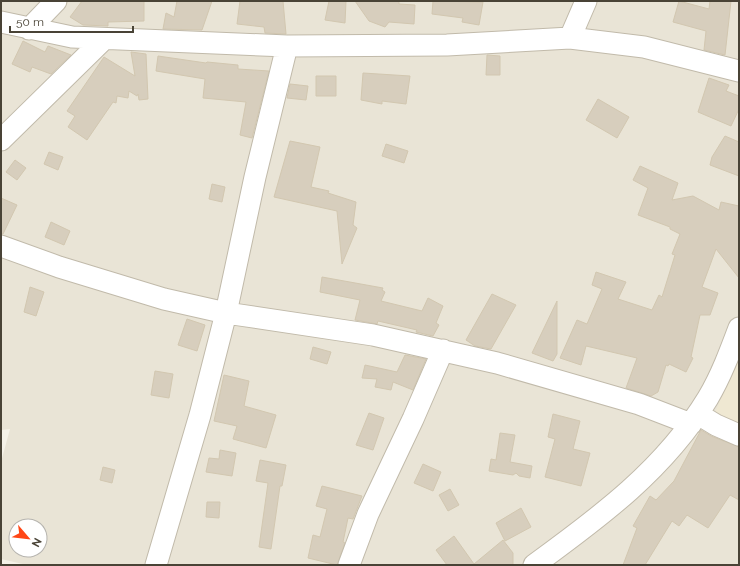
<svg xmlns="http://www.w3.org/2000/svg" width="740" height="566" viewBox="0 0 740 566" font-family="Raleway,sans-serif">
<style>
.residential{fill:#e9e4d6;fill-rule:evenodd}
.education{fill:#efe8d2}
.building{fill:#d7cebd;stroke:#d2c7b0}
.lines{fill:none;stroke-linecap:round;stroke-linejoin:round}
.minor-casing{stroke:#c1baaa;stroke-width:23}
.minor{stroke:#fff;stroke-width:21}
</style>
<rect width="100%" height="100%" fill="#f5f2e8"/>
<path class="residential" d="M1 1H739V565H27L1 559V462L10 429 1 430ZM16 526H40V550H16Z"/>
<path class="education" d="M739 356V427L713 417Z"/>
<path class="building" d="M82 1H144V21L108 22V26L83 25 70 17Z
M177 1H212L202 30 163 29 166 13 174 17Z
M240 1H283L286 34 265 33 264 27 237 24Z
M329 1H346L345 23 325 20Z
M355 1H399V4L415 5 414 24 389 22 385 27 369 21Z
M433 1 483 2 479 25 462 22 463 18 432 14Z
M679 1 709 9 710 1H731L725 55 704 50 706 31 673 22Z
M23 41 45 52 48 46 71 55 51 74 32 67 30 72 12 64Z
M131 52 146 54 148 99 139 100 138 94 137 96 129 91 128 98 117 96 116 103 113 102 87 140 68 127 75 116 67 111 104 57 135 76Z
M487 55 500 56V75H486Z
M158 56 206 63 207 62 238 65V69L269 71 252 138 240 135 246 102 203 98 205 79 156 71Z
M363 73 410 76 406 104 382 101V104L361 100Z
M316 76H336V96H316Z
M709 78 729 85 726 91 739 96V109L731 126 698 112Z
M290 84 308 86 306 100 287 98Z
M598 99 629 117 617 138 586 120Z
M725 136 739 142V176L710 165 712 157Z
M290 141 320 147 311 187 329 191 328 193 356 202 353 225 357 228 342 264 337 211 274 197Z
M386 144 408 151 404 163 382 156Z
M49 152 63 157 58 170 44 164Z
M15 160 26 168 17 180 6 172Z
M640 166 678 183 672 200 693 196 719 210 721 202 739 206V278L716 249 702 287 718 293 710 315H700L691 357 693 358 686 372 669 364 668 366 666 365 658 392 651 396 626 388 637 358 586 346 581 365 560 358 577 320 587 324 602 289 592 285 596 272 626 282 618 299 652 310 659 295 662 297 675 255 672 254 680 234 670 229V227L638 215 648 188 633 180Z
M212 184 225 187 222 202 209 199Z
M1 198 17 205 3 234H1Z
M51 222 70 231 64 245 45 237Z
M322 277 383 288 382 290 385 292 381 301 422 311 428 298 443 306 436 323 439 325 433 336 416 332 417 330 378 321 377 324 355 320 360 300 320 292Z
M30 287 44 292 36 316 24 312Z
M492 294 516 305 491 349 475 346 466 340Z
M557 301V354L553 361 532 353Z
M187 319 205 325 197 351 178 345Z
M313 347 331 352 327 364 310 359Z
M405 355 426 359 413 390 393 382 391 390 375 387 377 379 362 378 365 365 397 372Z
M155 371 173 374 169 398 151 395Z
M224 375 249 381 244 406 276 415 266 448 233 439 237 426 214 421Z
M369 413 384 418 373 450 356 445Z
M553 414 580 421 573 449 590 453 581 486 545 477 555 439 548 437Z
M701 430 711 436 739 447V500L730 495 708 528 687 515 679 526 672 521 645 565H623L637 528 633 526 650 496 656 500 674 481Z
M500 433 515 435 510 462 532 466 530 478 519 476 516 473 513 475 489 471 491 459 496 460Z
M220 450 236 453 232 476 206 472 209 458 219 459Z
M260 460 286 465 282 486H280L271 549 259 547 268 483 256 481Z
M423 464 441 472 433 491 414 483Z
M103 467 115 470 112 483 100 480Z
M322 486 362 496 353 519 348 518 343 542 345 543 337 565 308 558 313 535 320 537 327 509 316 506Z
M450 489 459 505 448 511 439 495Z
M207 502H220L219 518 206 517Z
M521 508 531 527 505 541 496 523Z
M454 536 474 564 503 540 513 553V565H447L436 550Z"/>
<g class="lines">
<defs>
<path id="minor" d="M1 22 72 37 287 46 447 45 570 38 644 47 739 71
M29 29 56 1
M570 38 586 1
M1 140 103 40
M1 246 59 267 164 299 226 313 373 335 497 363 639 404 691 424
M698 414 716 425 739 435
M156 565 200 415 226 313 255 177 287 46
M349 565 368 514 413 419 443 350
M534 565C600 517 665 469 708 398 721 376 730 352 739 328"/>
</defs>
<use href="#minor" class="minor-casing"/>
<use href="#minor" class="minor"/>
</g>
<rect width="740" height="566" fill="none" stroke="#494336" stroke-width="4"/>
<g transform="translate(28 538) rotate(118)"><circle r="19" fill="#ffffff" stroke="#b6b4af"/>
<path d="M0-3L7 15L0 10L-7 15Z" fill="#ff4615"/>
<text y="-6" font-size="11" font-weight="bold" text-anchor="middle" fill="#494336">N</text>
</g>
<path d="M10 26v6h123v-6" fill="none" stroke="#494336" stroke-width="2"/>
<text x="16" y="26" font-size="12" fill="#494336" stroke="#ffffff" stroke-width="3" paint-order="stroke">50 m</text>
</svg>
